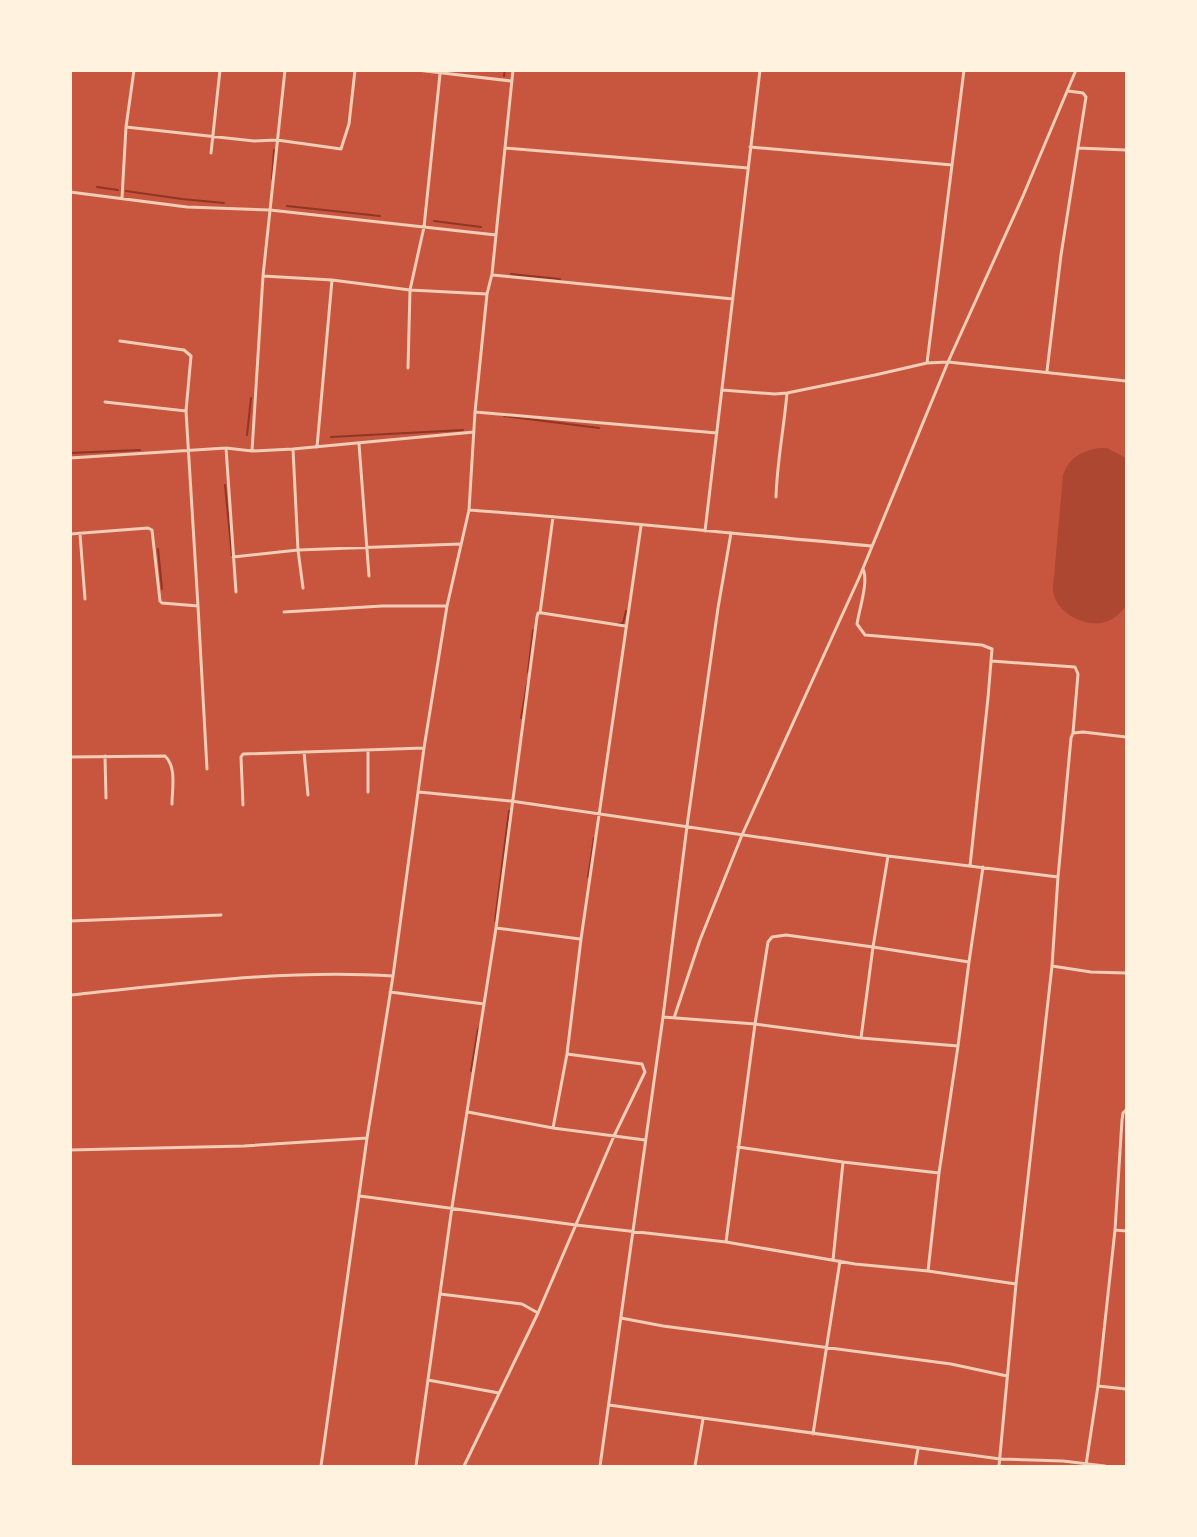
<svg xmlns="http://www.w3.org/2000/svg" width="1197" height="1537" viewBox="0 0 1197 1537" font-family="Commissioner,sans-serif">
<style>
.green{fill:#ae4732}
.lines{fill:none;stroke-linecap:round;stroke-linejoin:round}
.stream{stroke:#8f3625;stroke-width:2}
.minor{stroke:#f1ccb7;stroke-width:3}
</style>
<rect width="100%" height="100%" fill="#c8553d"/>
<path class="green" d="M1100 448H1107L1126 458V606C1121 612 1116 618 1108 621 1086 630 1053 612 1053 588L1063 475C1070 457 1081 451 1100 448Z"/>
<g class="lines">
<path class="stream" d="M504 76 505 70
M272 179 274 150
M97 187 118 190
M126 191 182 199 224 203
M287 206 380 216
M434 221 481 227
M511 274 560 279
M504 416 599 428
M247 435 251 398
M331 437 463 430
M70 453 140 450
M225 485 232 557
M158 549 162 589
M618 624 623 623 626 611
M528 672 533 630
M521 718 527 684
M588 877 594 838
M495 921 509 811
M471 1071 478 1029"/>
<path class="minor" d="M417 70 511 81
M126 127 254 141 277 140 341 149 349 124 355 70
M750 147 952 165
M505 148 748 168
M1078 148 1126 150
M211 153 220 70
M70 192 187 207 270 210 496 235
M122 198 126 127 134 70
M493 275 733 299
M263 276 332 280 410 290 487 294
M120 341 184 350 191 356 186 411 198 606
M927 363 964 70
M408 368 410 290 424 227 440 74
M1047 371 1061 255 1086 97 1083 93 1068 91
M722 390 775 394 787 393 875 375 927 363 948 362 1126 381
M105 402 186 411
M475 412 717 433
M359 444 369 576
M317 447 332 280
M226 448 236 592
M293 449 298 550 303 588
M252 451 263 276 285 70
M70 458 226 448 252 451 293 449 474 432
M776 497C777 462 784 428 787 393
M469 510C603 520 737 534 872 546
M705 531 760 70
M70 534 148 528 152 530 160 601 162 603 198 606 207 769
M80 534 85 599
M233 557 298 550 460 544
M863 569C869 581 859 610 857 624L865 635 982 645 992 649 988 698 970 866
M284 612 382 606H447
M540 613 553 517
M992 661 1075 667 1078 674 1073 733
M368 751V792
M304 752 308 795
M105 756 106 798
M70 757 165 756C177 767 172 789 172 804
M419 792 511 801 888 856 1058 877
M243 805 241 757 243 754 424 748
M888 856 873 947 969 962 983 867
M70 921 221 915
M496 928 580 939
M1052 966 1091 972 1126 973
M390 992 484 1004
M70 995C177 984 286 969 393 976
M663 1017 755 1024 768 942 772 937 786 935 873 947 861 1038
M674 1018 700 940 742 835 859 578 948 362 1023 196 1076 70
M958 1046 969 962
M468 1112 553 1128 645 1140
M553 1128 567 1054 581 939 641 526
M738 1147 843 1162 833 1260
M70 1150 244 1146 367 1138
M843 1162 939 1173
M360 1196 576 1225 726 1242 855 1264 928 1271 1016 1284
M1115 1230 1126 1231
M726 1242 755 1024 861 1038 958 1046 939 1173 928 1271
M440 1294 522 1304 538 1313
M621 1318 663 1326 951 1364 1007 1376
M428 1380 499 1393
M1098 1386 1115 1230 1122 1120 1123 1113 1126 1110
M609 1405 1000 1459 1063 1461 1105 1466
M813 1434 840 1261
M1086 1465 1098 1386 1126 1389
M321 1466 367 1138 393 976 424 748 447 606 469 510 475 412 487 294 492 274 513 70
M416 1466 452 1207 496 928 537 617 538 613H542L625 626
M464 1466 538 1313 614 1136 645 1072 642 1064 567 1054
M600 1466 663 1017 687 826 718 608 731 533
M695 1466 703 1419
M915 1466 918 1449
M999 1466 1016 1284 1052 966 1058 877 1071 738 1073 733 1083 732 1126 737"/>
</g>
<rect width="1197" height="1537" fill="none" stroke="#fff3e0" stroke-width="144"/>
</svg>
